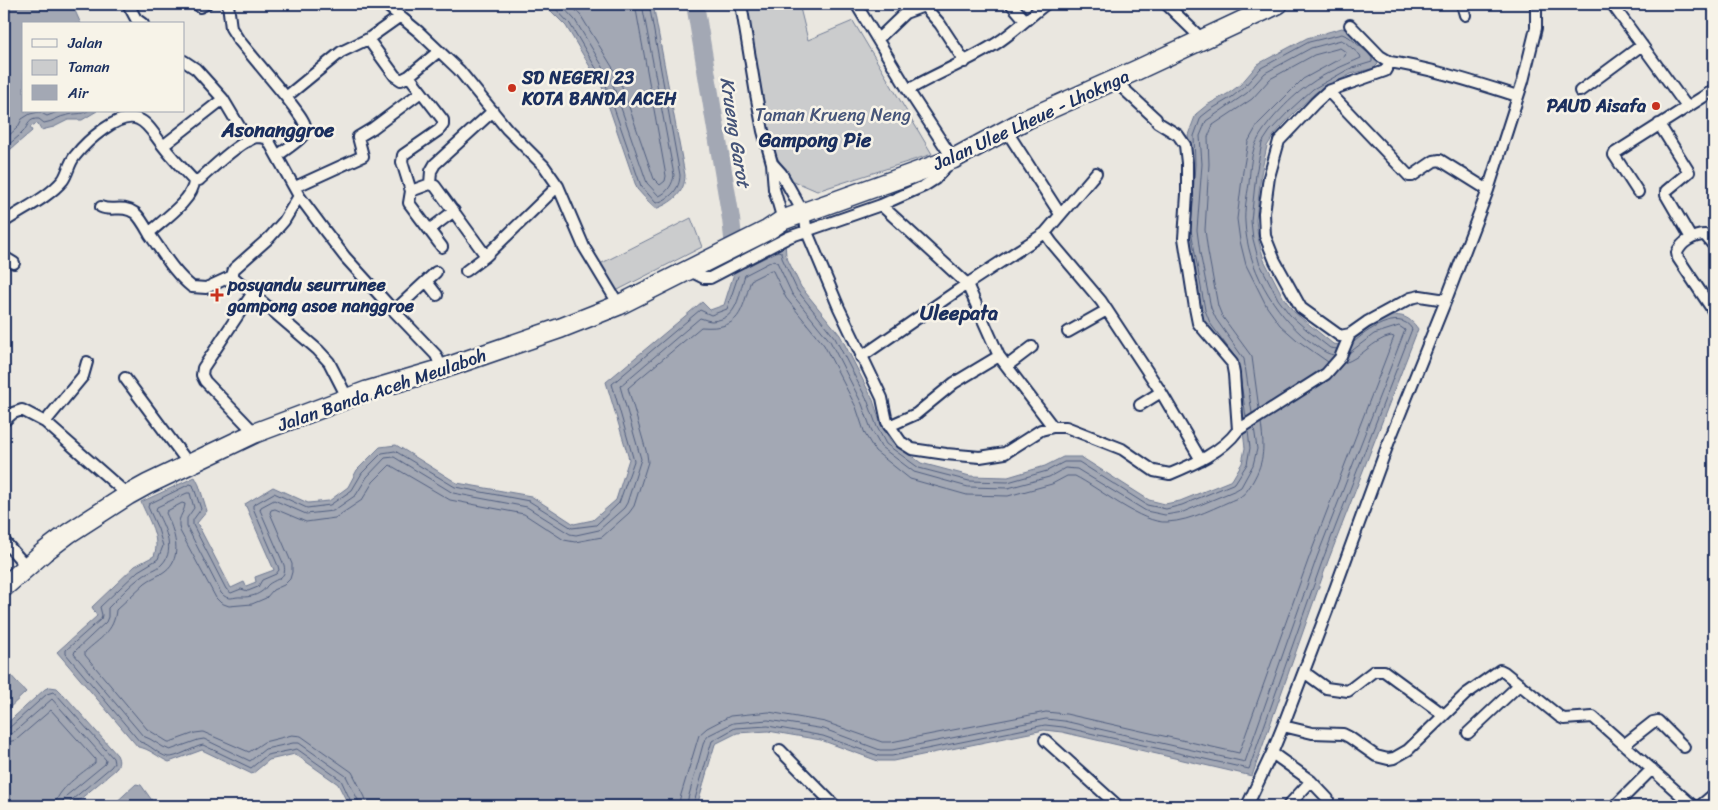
<svg xmlns="http://www.w3.org/2000/svg" width="1718" height="810" viewBox="0 0 1718 810" font-family="Sriracha,sans-serif">
<style>
.green{fill:#cbcccd;stroke:#737e96}
.water{fill:#a3a8b4;stroke:#6d7892}
.lines{fill:none;stroke-linecap:round;stroke-linejoin:round}
.shore{stroke:#515f80;stroke-width:1}
.river{stroke:#a3a8b4;stroke-width:18}
.street-casing{stroke:#1b2f5e;stroke-width:14}
.highway-casing{stroke:#1b2f5e;stroke-width:22}
.street{stroke:#f7f3e8;stroke-width:10}
.highway{stroke:#f7f3e8;stroke-width:19}
.poi-dot{fill:#c8321e;stroke:#f7f3e8;stroke-width:2}
.labels{text-anchor:middle;stroke-width:5;stroke-linejoin:round;paint-order:stroke}
.poi-label{font-size:18px;font-weight:bold;fill:#1b2f5e;stroke:#f7f3e8;text-anchor:start}
.park-label{font-size:18px;fill:#47567a;stroke:#f7f3e8}
.street-label{font-size:18px;fill:#1b2f5e;stroke:#f7f3e8}
.water-label{font-size:19px;font-style:italic;fill:#445378;stroke:#f7f3e8}
.quarter-label{font-size:20px;font-weight:bold;fill:#1b2f5e;stroke:#f7f3e8}
</style>
<rect width="100%" height="100%" fill="#eae7e0"/>
<filter id="ink" filterUnits="userSpaceOnUse"><feTurbulence type="fractalNoise" baseFrequency=".02" numOctaves="2"/><feDisplacementMap in="SourceGraphic" scale="10" xChannelSelector="R" yChannelSelector="G"/><feConvolveMatrix kernelMatrix="1 2 1 2 8 2 1 2 1" color-interpolation-filters="sRGB"/></filter>
<g filter="url(#ink)">
<path class="green" d="M746 4H799L808 40 853 21 932 154 817 191 787 178 771 144Z
M691 218 702 247 616 291 600 264Z"/>
<path class="water" d="M4 4H72L81 24H24V111H97L82 120H68L54 127 41 130 37 123 30 127 32 131 4 155Z
M544 4H653L685 175C685 193 672 203 655 209L637 189 602 87 566 26Z
M1342 28 1351 32 1377 56 1378 64 1374 68 1351 74 1315 93 1293 114 1274 135 1267 146 1261 174 1256 220 1258 238 1264 260 1283 297 1294 312 1333 344C1336 344 1338 345 1341 345 1344 344 1348 340 1351 338 1372 325 1399 300 1418 329L1328 561 1252 776 1062 732 1044 730 893 761H878L821 740 768 731 737 733 715 744 697 806H349L338 784 295 754 269 760 252 774 202 750 169 762C159 758 149 748 138 747L57 652 97 616 92 607 135 566 154 556C161 538 148 519 141 502L195 477 199 485 207 511 197 523 231 588 244 582 246 586 256 582 255 577 274 570 245 504 273 487 308 503 329 501 348 487 357 470 380 447 396 445 457 483 531 496 574 524 593 520 616 500 629 459 606 382 702 302 710 310 724 305 736 267 785 242 786 256 801 287 840 335 873 400 881 425 891 441 921 463 970 476 1008 477 1045 466 1063 457H1081L1149 500 1165 504 1180 501 1232 480 1242 463 1245 448 1236 375 1206 325 1200 311 1186 230 1191 164 1188 135 1196 114 1207 105 1229 93 1240 85 1258 64 1307 38Z
M7 671 26 692 4 713V674Z
M50 687 57 688 66 697 117 755C120 761 119 765 115 770L72 806H4V726L45 689Z
M136 784 141 785 156 806H112Z"/>
<g class="lines">
<path class="shore" d="M551 4 570 24 606 85 641 186 656 203C670 199 680 189 680 175L649 4
M560 4 575 20 612 82 647 183 659 196C667 193 673 184 674 175L642 4
M570 4 581 16 619 78 654 179 660 185 665 181 666 176 635 4
M4 140 18 127 22 119 30 114 39 112 47 116 60 111
M4 148C10 143 19 137 24 131 28 125 29 118 39 119L44 123C53 122 59 116 68 115 76 113 80 115 88 111
M1191 229 1195 164 1194 136 1201 117 1210 110 1232 97 1243 88 1261 68 1309 42 1342 34 1349 37 1368 53 1372 58V62L1349 69 1313 89 1290 110 1270 131 1262 143 1256 174 1251 221 1253 239 1259 262 1278 299 1290 315 1307 330 1330 348 1337 349
M1191 230 1205 310 1210 323 1238 361 1246 417
M1259 409 1252 357 1222 316 1218 306 1208 252 1205 230 1209 164 1208 137 1213 125 1252 99 1270 79 1314 55 1340 48 1346 52 1345 56 1303 79 1258 124 1248 142 1243 171 1237 219 1240 241 1246 265 1267 307 1280 325 1297 340 1328 362
M1252 413 1244 359 1216 319 1211 308 1200 253 1197 230 1202 164 1200 136 1206 121 1247 93 1265 73 1311 48 1341 40 1345 42 1360 55 1361 58C1343 66 1325 73 1310 84 1293 95 1267 122 1258 139 1251 151 1250 170 1249 184 1247 196 1244 210 1245 222 1247 267 1273 312 1308 340 1316 345 1324 354 1334 355
M4 729 9 728 47 694 53 692 57 695 113 758 114 763 111 767 73 799 70 802 69 806
M4 735 13 733 52 699 106 760 105 764 66 796 63 801V806
M4 743 16 740 51 710 95 759V763C82 773 56 790 55 806
M353 806 341 780 297 749 267 755 251 768 203 745C193 747 177 758 168 757 158 755 150 744 140 742L66 654V650L101 619 102 615 100 607 138 571 158 559 163 546 158 529 148 507 149 504 190 484 193 485 201 509 193 520V525L226 589 231 593 241 589 248 591 258 587 262 580 276 574 279 570 278 566 253 508V505L274 493 307 508 330 505 352 490 362 473 382 453 395 451 455 487 529 501 572 528 596 525 619 503 634 461 612 384 700 310 711 315 727 309 740 270 778 251 781 252 782 258 797 290 835 338 868 402 877 427 886 444 919 468 969 481 1008 482 1047 471 1064 462H1079L1147 505 1166 509 1182 505 1235 483 1247 464 1250 448 1248 431
M359 806 358 800 346 776 299 743H293L265 749 250 761 204 739 198 740 170 750C160 747 153 739 143 736L74 654 75 651 106 622 108 617V608C119 597 130 585 142 576 148 571 157 570 162 564 177 549 163 525 156 510L157 507 187 493H190L194 508 187 518V527L221 593C229 602 233 596 242 597 249 597 255 596 261 592 265 590 266 586 269 584 278 578 287 578 284 565L260 510 261 507 274 500 306 514 333 511 356 495 367 477 385 458 394 457 453 493 527 507 570 534 576 535 599 530 624 508 627 503 641 459 620 386 700 318C704 319 708 321 712 321 739 319 738 295 745 275L774 260 777 262 792 294 830 341 862 404 871 429 881 447 914 472 968 487 1008 488 1049 477 1065 468 1077 469 1146 511 1165 515 1183 512 1236 490 1241 487 1253 465 1257 449 1254 427
M367 806 365 797 352 772 301 736 292 735 264 742 249 752 203 732 195 733 170 742H168L147 729 85 655V652C100 638 114 632 116 610 126 601 135 592 145 583 151 578 159 576 165 571 184 557 174 531 166 513L167 511 182 503 185 504C184 515 176 517 180 531L216 598 221 603 229 606 252 604 266 598 273 590 284 585 290 579 292 572V564L270 513 271 510 275 509 306 522 335 518 362 500 373 482 390 465 450 500 524 514 564 540 575 542 602 537 629 513 634 506 648 462 647 454 628 388 701 327C741 330 741 312 751 280L771 270 773 271 786 298 824 345 856 407 865 434 875 451 910 479 967 495 1008 496 1052 484 1067 476H1075C1099 488 1142 524 1167 522 1192 521 1217 506 1240 497 1246 493 1249 488 1253 481 1265 460 1264 446 1261 423
M679 806 680 798 699 735 707 728 730 716 769 712 825 722 882 742H891L1046 712 1066 714 1239 753 1310 555 1394 337 1391 336C1372 340 1362 358 1344 363
M686 806 704 741 709 735 733 723 768 720 824 729 880 750H892L1046 719 1064 721 1245 762 1317 557 1405 330 1399 326 1374 334 1349 353
M693 806 712 741 735 728 768 726 823 736 879 756H892L1045 725 1063 727 1249 769 1323 559 1412 329C1399 308 1365 331 1353 343"/>
<path class="river" d="M695 4 731 219 736 267"/>
<defs>
<path id="street" d="M128 4 136 19 143 24
M228 4 231 28 238 39 286 97 341 52 368 39 399 17
M385 4 419 32 459 70 507 129 544 166 558 186 584 247 619 305
M741 4 756 94 763 131 772 163 774 189 783 220
M1011 4 1025 20
M1166 4 1203 40
M1462 4 1465 15
M1612 4 1687 107
M200 7 206 4
M1350 25 1380 56 1390 62 1385 71 1328 91 1315 103 1279 141 1269 177 1264 213 1265 236 1275 261 1301 308 1340 336 1350 334 1367 322 1411 298 1420 296 1446 300
M368 39 395 76 401 80 409 76 439 51
M878 39 905 13 924 6 940 24 965 62
M1390 62C1434 69 1476 83 1518 96
M409 76 443 120V125L439 130 403 155 402 162 411 191 409 203 442 247
M908 90C937 73 969 61 997 43 1014 32 1030 16 1046 4
M1328 91 1409 176H1412L1434 161 1440 160 1488 190
M1580 91 1642 45
M223 99 248 141
M1659 124 1689 172 1666 191V195L1691 238
M1006 130 1060 214
M163 146 223 99 196 69 184 61
M277 156C314 129 313 133 286 97
M772 163 781 173 804 214 807 232 839 308 882 398 887 422 901 442 912 449 946 454 980 457 1005 453 1041 430 1053 427H1066L1122 449 1154 471 1170 474C1194 464 1222 452 1238 430L1234 374 1232 363 1198 323 1195 308 1184 238 1187 194V163L1185 145 1178 135 1157 122 1156 119 1114 80
M430 184 431 171 435 164 493 111
M295 187 363 156 358 137 373 128 421 92
M411 191 430 184 435 186 486 256
M1638 192 1616 158 1614 155 1615 153 1714 90
M299 196 284 221 270 237 234 269 232 276 318 350 329 362 348 399
M881 205 967 284 999 356 1053 427
M101 207C112 212 122 204 135 213 141 218 146 228 150 235 163 253 174 273 192 287L206 288 232 276
M4 222C23 209 48 198 63 180 68 173 69 163 75 156 86 142 119 111 138 119 149 123 156 138 164 147 173 159 184 170 194 181L199 180C211 169 243 138 258 137 259 137 266 138 267 138L299 196 325 231 345 257 394 311 436 355 442 369
M429 230 454 211
M149 233C162 221 194 199 194 181
M1045 233 1052 243 1101 301 1161 392 1201 460
M1714 246 1705 235C1694 235 1681 242 1677 253L1678 258 1714 312
M4 257 14 263
M688 270 704 278H710L789 237 881 205 924 186 935 179 953 159 908 90 856 4
M466 271 486 256 558 186
M427 282 437 295
M252 294 203 368 202 375 205 381 255 433
M394 311 436 272
M1068 332 1107 310
M861 357 967 284 1045 233 1096 173
M1007 366 1032 347
M125 378 189 464
M1140 405 1161 392
M4 421 13 413 22 410 45 422 128 495
M45 422 83 376 87 362
M889 426 916 414 954 383 999 356
M1238 430 1326 374 1340 358 1350 334
M4 541 27 567
M1304 672 1326 688 1348 691 1374 671H1384L1444 715
M1283 726 1312 733 1343 734 1349 737 1376 756 1388 759 1394 758 1408 750 1466 694 1500 670 1504 672 1560 717 1564 719 1593 717 1693 806
M1468 733 1520 684
M1045 740 1118 806
M1625 744 1653 722 1658 721 1684 747
M780 750 835 806
M1272 753 1311 781 1328 799
M1247 806 1272 753 1283 726 1327 611 1388 444 1446 300 1488 190 1523 81 1536 28V4
M1288 806 1311 781
M1615 806 1652 769
M1700 806 1714 794"/>
<path id="highway" d="M4 587 44 552 69 533 128 495 148 484 255 433 367 391 442 369 561 328 619 305 768 230 783 220 953 159 1027 119 1137 70 1278 4"/>
</defs>
<use href="#street" class="street-casing"/>
<use href="#highway" class="highway-casing"/>
<use href="#street" class="street"/>
<use href="#highway" class="highway"/>
</g>
</g>
<g class="poi-dot">
<circle cx="512" cy="88" r="5"/>
<circle cx="1656" cy="106" r="5"/>
<path d="M214.5 287.5h5v5h5v5h-5v5h-5v-5h-5v-5h5z"/>
</g>
<g class="labels">
<g class="poi-label">
<text x="522" y="84">SD NEGERI 23<tspan x="522" dy="21">KOTA BANDA ACEH</tspan></text>
<text x="1646" y="112" text-anchor="end">PAUD Aisafa</text>
<text x="228" y="291">posyandu seurrunee<tspan x="228" dy="21">gampong asoe nanggroe</tspan></text>
</g>
<g class="park-label">
<text x="833" y="121">Taman Krueng Neng</text>
</g>
<g class="street-label">
<text transform="translate(1031 120) rotate(-25)" y="6">Jalan Ulee Lheue - Lhoknga</text>
<text transform="translate(382 390) rotate(-19)" y="6">Jalan Banda Aceh Meulaboh</text>
</g>
<g class="water-label">
<text transform="translate(736 132) rotate(81)" y="7">Krueng Garot</text>
</g>
<g class="quarter-label">
<text x="278" y="137">Asonanggroe</text>
<text x="815" y="147">Gampong Pie</text>
<text x="959" y="320">Uleepata</text>
</g>
</g>
<rect width="1718" height="810" fill="none" stroke="#f7f3e8" stroke-width="20"/>
<rect x="10" y="10" width="1698" height="790" fill="none" stroke="#1b2f5e" stroke-width="2" filter="url(#ink)"/>
<rect x="22" y="22" width="162" height="90" fill="#f7f3e8" stroke="#9fa5b1"/>
<rect x="32" y="39" width="25" height="8" fill="#f7f3e8" stroke="#9fa5b1"/>
<text x="68" y="48" font-size="15" fill="#1b2f5e">Jalan</text>
<rect x="32" y="60" width="25" height="15" fill="#cbcccd" stroke="#9fa5b1"/>
<text x="68" y="72" font-size="15" fill="#1b2f5e">Taman</text>
<rect x="32" y="85" width="25" height="15" fill="#a3a8b4" stroke="#9fa5b1"/>
<text x="68" y="98" font-size="15" fill="#1b2f5e">Air</text>
</svg>
